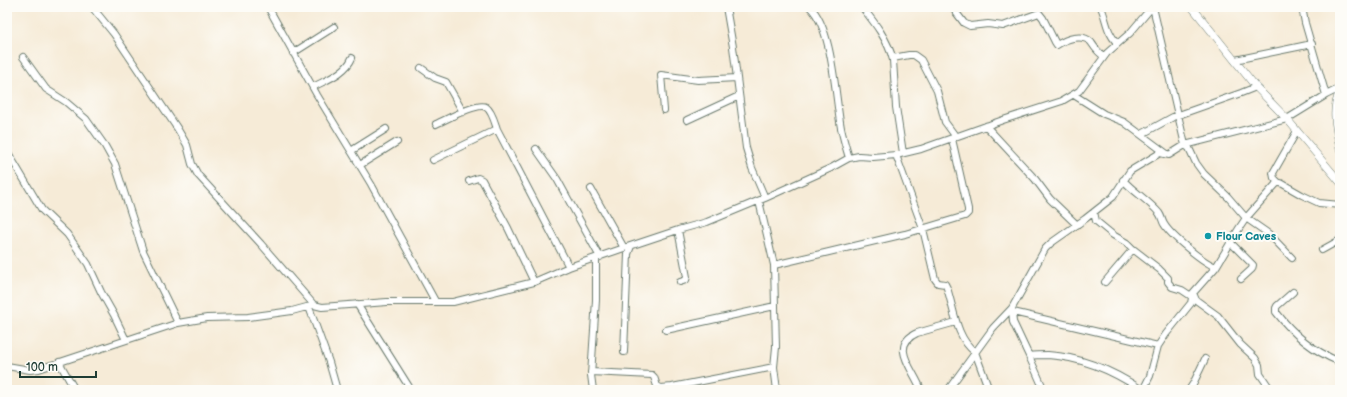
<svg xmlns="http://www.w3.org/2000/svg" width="1347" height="397" viewBox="0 0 1347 397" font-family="'Balsamiq Sans',sans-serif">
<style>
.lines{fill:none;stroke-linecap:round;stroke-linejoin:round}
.minor-casing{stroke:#6a7a6d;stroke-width:8}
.tertiary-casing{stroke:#6a7a6d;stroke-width:8}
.minor{stroke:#fff;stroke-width:6}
.tertiary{stroke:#fff;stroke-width:7}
.culture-dot{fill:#0f9aa8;stroke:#fdfcf7;stroke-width:1.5}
.labels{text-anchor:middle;stroke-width:4;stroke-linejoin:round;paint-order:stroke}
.culture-label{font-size:11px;font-weight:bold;fill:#0d838f;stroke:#fdfcf7;text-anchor:start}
</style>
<rect width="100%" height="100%" fill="#fdfcf7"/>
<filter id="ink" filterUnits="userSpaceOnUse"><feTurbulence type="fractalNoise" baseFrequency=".025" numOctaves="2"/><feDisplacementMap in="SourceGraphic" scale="8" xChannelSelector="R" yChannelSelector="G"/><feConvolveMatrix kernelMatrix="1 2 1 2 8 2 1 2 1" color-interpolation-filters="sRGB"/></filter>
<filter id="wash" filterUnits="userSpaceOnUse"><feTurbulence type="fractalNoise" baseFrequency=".012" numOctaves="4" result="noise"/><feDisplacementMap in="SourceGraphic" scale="16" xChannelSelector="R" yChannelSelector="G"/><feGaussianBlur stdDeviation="0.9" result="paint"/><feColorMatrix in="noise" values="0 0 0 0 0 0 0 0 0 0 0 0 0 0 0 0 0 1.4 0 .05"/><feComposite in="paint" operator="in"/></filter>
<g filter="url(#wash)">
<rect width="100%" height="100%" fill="#f6ebd7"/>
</g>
<g filter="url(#ink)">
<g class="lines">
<defs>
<path id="minor" d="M92 7 114 34 177 128 187 145 192 164 198 175 261 244 314 305
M268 7 317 95 371 184 435 301
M726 7 733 47 746 148 752 168 765 198
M810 7C833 29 835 96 841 128 843 138 846 148 849 158
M862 7C875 23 888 40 893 60L896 107 903 153
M952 7 964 23 970 26 988 24 1003 26 1039 13 1043 18 1055 42 1057 45C1066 39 1082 33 1091 42 1095 48 1098 53 1104 56
M1101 7C1107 21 1106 31 1117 43
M1153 7 1185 145 1189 148 1196 163 1204 174 1228 197 1246 218 1269 234 1292 258
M1302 7 1305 23 1326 95
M293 53 334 27
M23 57 46 89 66 102 86 119 105 146 115 164 143 251 178 323
M893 58 909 55H914L921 60 937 91 945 122 956 137
M1235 60 1312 44
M421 68 435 78 446 82 463 112
M313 87C326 80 346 73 352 58
M1074 95 1104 114 1124 122 1167 154
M664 110 661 75 698 80 737 78
M687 120 739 96
M436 124C445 120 478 102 486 107 492 111 495 123 497 129L569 267
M986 126 1035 179 1050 199 1077 225
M1142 134 1173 117 1241 93 1256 87
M536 149 557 179 600 257
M7 151 42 210 67 234 88 264 101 292 114 315 126 340
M351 151 386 129
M896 155 923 229 935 279 938 283 945 284 947 288C954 309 956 338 975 352L989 390
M433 160 497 129
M360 165 397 142
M1123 180C1134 192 1149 201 1159 213 1162 217 1162 221 1164 224 1171 236 1204 263 1216 267
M469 181 478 178 482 180 508 228 534 282
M1279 183 1274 178 1273 173 1297 131
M591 189 624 248
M759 201 774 265 776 347 774 367 777 390
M1094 212 1096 221 1113 235 1127 243 1133 249 1159 269 1168 278V282L1172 287 1182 290 1191 296
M678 230 687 277 686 280 680 282
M1230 242 1253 265 1252 269 1241 279
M1322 250 1340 240
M774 265 905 234 965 216 968 213V209L952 139
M1105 282 1133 249
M1293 292 1277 306 1276 308V312C1294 335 1313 351 1340 362
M1193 293 1196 300 1218 316 1240 344 1255 358 1259 365 1260 374 1271 390
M357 304 411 390
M309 307 329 362 337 390
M1012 309 1013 322 1029 356 1044 390
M1013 312 1158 346
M666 330 775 306
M624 352 628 254 631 246
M1029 356C1036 355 1042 355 1048 355 1081 357 1115 372 1142 390
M59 362 75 390
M7 366 30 370 39 369 178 323 207 318 248 317 292 311 314 305 322 307 387 302H453L518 286 534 282 569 267 624 248 678 230 707 222 765 198 831 168 849 158 859 156 873 157 896 155 921 149 1003 120 1062 101 1079 91 1107 53 1130 33 1152 7
M591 372 652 375 654 377 657 386 661 388 672 387 774 367
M593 390 591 375 596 300V258
M921 390C915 371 888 346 917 333L956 322
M948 390 993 328 1012 308 1045 249 1051 243 1085 219 1113 197 1130 171 1160 153 1169 155 1185 145 1287 119 1326 95 1340 88
M1143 390 1150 376 1158 346 1166 334 1191 303 1193 293 1216 267 1238 230 1246 218 1277 183H1281L1302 195 1319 203 1340 205
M1189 390 1193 384 1205 359"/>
<path id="tertiary" d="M1192 7 1256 87 1287 119 1340 182
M1340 91C1330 112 1337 129 1340 150"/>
</defs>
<use href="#minor" class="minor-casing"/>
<use href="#tertiary" class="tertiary-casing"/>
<use href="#minor" class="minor"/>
<use href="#tertiary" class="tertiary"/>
</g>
</g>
<circle class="culture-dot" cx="1208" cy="236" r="4"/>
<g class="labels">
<g class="culture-label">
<text x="1216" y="240">Flour Caves</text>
</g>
</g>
<rect width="1347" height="397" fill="none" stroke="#fdfcf7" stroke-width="24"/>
<path d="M20 371v6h76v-6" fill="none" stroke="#1f3d34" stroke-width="2"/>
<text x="26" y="371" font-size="12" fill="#1f3d34" stroke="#fdfcf7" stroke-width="3" paint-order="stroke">100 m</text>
</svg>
